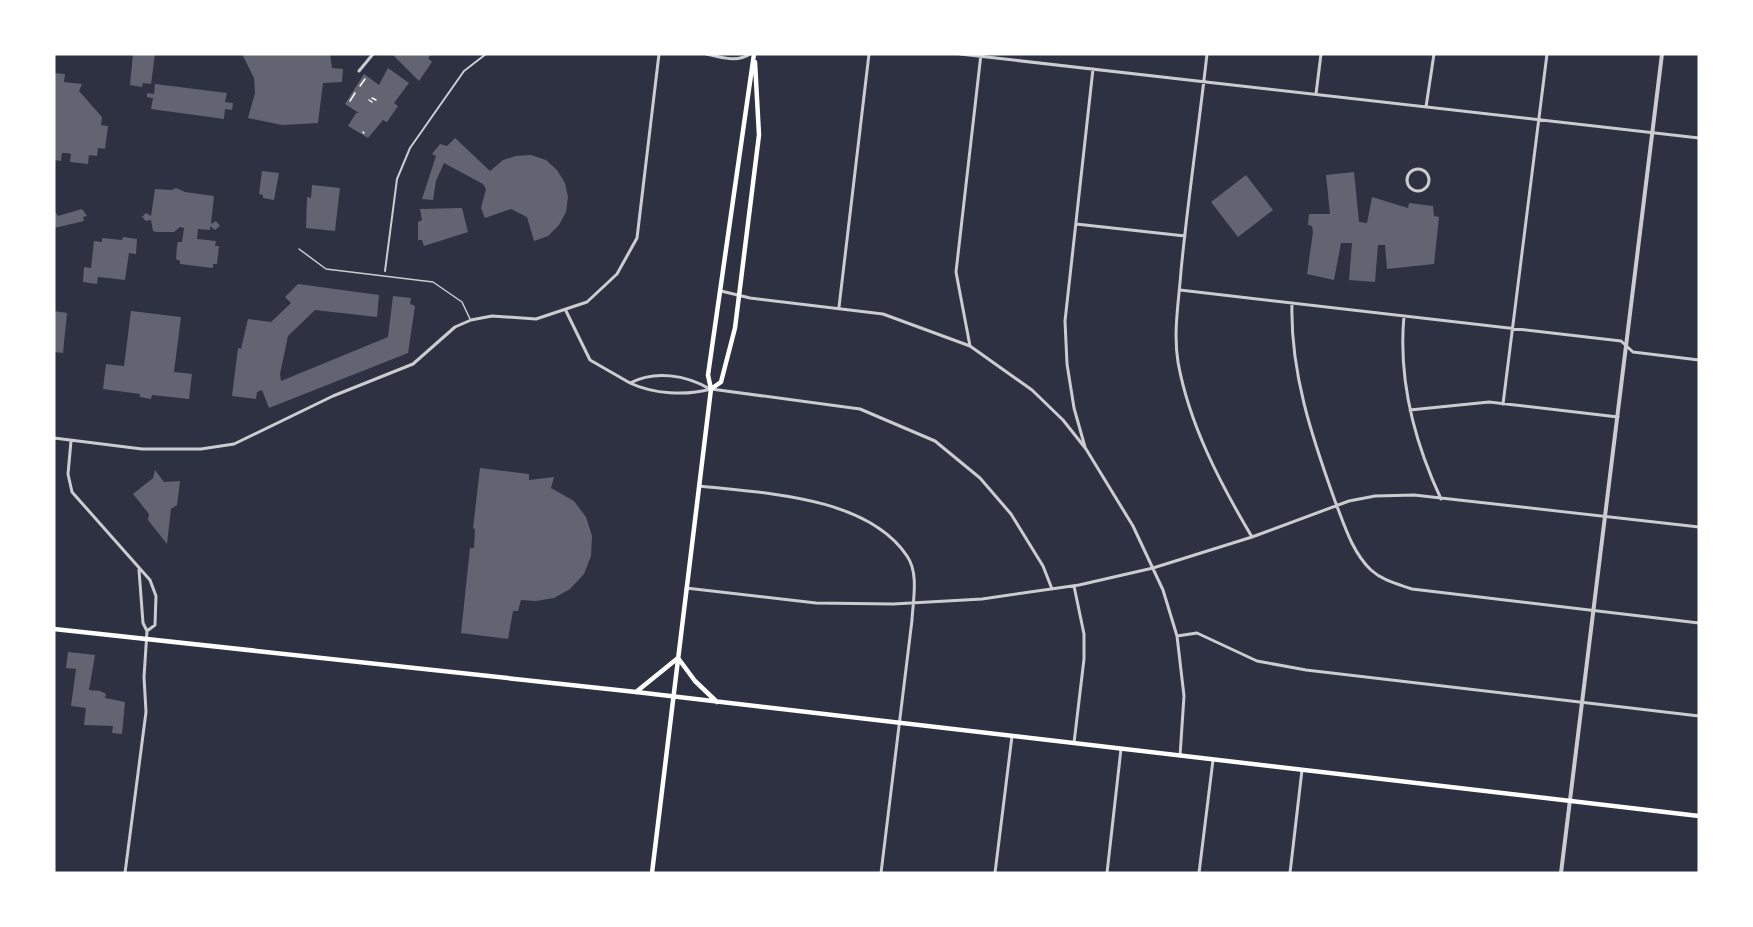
<svg xmlns="http://www.w3.org/2000/svg" width="1753" height="927" viewBox="0 0 1753 927" font-family="Raleway,sans-serif">
<style>
.building{fill:#626471}
.lines{fill:none;stroke-linecap:round;stroke-linejoin:round}
.path{stroke:#fff;stroke-width:1.5}
.service{stroke:#caccd0;stroke-width:1.5}
.pedestrian{stroke:#caccd0;stroke-width:2}
.minor{stroke:#caccd0;stroke-width:3}
.tertiary{stroke:#caccd0;stroke-width:4}
.secondary{stroke:#fff;stroke-width:4.5}
</style>
<rect width="100%" height="100%" fill="#2d3142"/>
<path class="building" d="M133 54H155L151 84 143 83 142 87 130 85Z
M242 54H330L332 68 343 69 342 82 323 83 318 123 282 125 248 118 255 93 254 78Z
M392 54H432L428 58 432 62 419 81Z
M388 68 409 83 394 103 398 106 387 122 383 120 368 138 348 126 356 113H359L345 104 364 74 379 85Z
M54 73 65 74 64 82 82 84 79 91 102 117 101 125 108 126 105 149 98 148 97 156 89 155 88 164 70 162 71 154 67 153H62L61 161 54 160Z
M155 84 227 93 225 102 233 103 232 110 225 109 224 119 151 109 153 98 147 97V93L154 94Z
M455 138 490 171 503 160 516 156 531 155 546 160 557 170 565 183 568 197 566 212 559 225 548 236 534 241 527 217 511 209 485 218 481 208 486 189 483 184 444 163 436 181 433 200 422 199 436 156 432 154 440 144 447 146Z
M262 171 279 173 274 200 263 198V195L259 194Z
M1354 172 1359 222 1367 223 1372 197 1408 208 1409 203 1433 206 1434 216 1439 217 1434 264 1387 269 1385 245H1378L1375 282 1349 280 1352 243H1341L1334 280 1307 274 1313 232 1312 226 1308 225 1309 214H1330L1326 175Z
M1246 175 1273 210 1238 237 1211 202Z
M312 185 340 188 335 231 306 228 307 197 311 198Z
M176 188 185 192 214 196 211 224 216 221 220 226 215 230 210 226V230L198 229 197 239 216 241 215 246H219L217 264H213V268L180 264V261L176 259 177 246 178 242H182L184 228 180 227 174 232H156L153 231 151 220 146 221 142 217 146 213 151 216 155 189 171 190Z
M462 208 468 232 424 246 422 240H418V222L422 220 420 209Z
M82 209 87 216 83 217 84 221 54 228V210L58 216Z
M123 237 137 239 136 254 129 253 125 280 98 277 97 284 83 282 84 267 91 268 94 241 102 242V238L122 240Z
M298 284 379 295 377 317 315 310 288 336 280 374 281 381 388 337 393 296 411 298 410 304 415 306 408 353 269 408 262 390 257 392 256 399 232 396 238 348 241 349 248 319 271 322 291 303 285 297Z
M54 311 67 313 63 353 54 352Z
M131 311 181 317 174 372 192 374 189 399 152 395 151 399 140 397V394L103 389 106 364 124 366Z
M480 468 529 474V480L554 477 551 488 574 501 586 517 592 536 591 556 584 574 570 589 554 598 536 601 521 600 518 611H513L508 639 461 633 470 548H474L475 529 473 528Z
M155 470 164 482 180 481 177 505 171 509 167 544 148 520 149 514 133 494 153 478Z
M68 652 95 655 89 690 100 691 106 694 105 698 125 702 122 734 112 733 113 726 84 725 86 708 71 706 76 669 66 668Z"/>
<g class="lines">
<path class="path" d="M360 86 365 79
M372 98 376 100
M369 100 372 102
M350 101 355 93
M363 132 364 133"/>
<path class="service" d="M299 249 326 269 433 282 462 302 470 319"/>
<path class="pedestrian" d="M385 271 397 179 410 148 464 71 486 54"/>
<path class="minor" d="M706 54C720 57 737 63 750 54
M960 54 1699 138
M1207 54C1199 126 1188 198 1181 271 1179 300 1173 332 1178 362 1189 424 1220 483 1252 537
M359 71 373 54
M1316 94 1321 54
M1426 107 1434 54
M1407 180a11 11 0 1 1 22 0a11 11 0 1 1-22 0Z
M1076 224 1185 236
M1180 290 1621 341 1633 352 1699 360
M721 291 750 298 883 314 970 346 1032 390 1063 420 1086 449 1133 526 1163 590 1177 636 1184 696 1180 756
M1292 303C1290 372 1312 437 1335 501 1344 524 1352 552 1371 570 1383 581 1398 584 1412 589L1699 623
M839 307 869 54
M566 311 590 360 630 383
M1404 316C1398 380 1414 441 1441 499
M970 346 956 272 981 54
M710 389C686 375 655 370 630 383 653 394 686 396 711 389L860 409 935 441 980 478 1011 514 1043 566 1052 589
M1503 404 1547 54
M1410 410 1489 402 1618 417
M54 438 142 449H201L234 444 333 396 413 364 455 327 471 320 492 316 536 319 587 302 617 274 637 238 659 54
M71 441 68 474 72 492 150 580 156 596 155 625 147 631
M1085 447 1074 408 1067 364 1065 321 1093 69
M699 486C763 493 867 496 907 556 919 573 913 600 912 620L881 873
M1074 586 1084 634V659L1074 743
M686 588 816 603 893 604 982 599 1079 585 1153 568 1252 537 1349 501 1375 496 1414 495 1699 527
M1177 636 1197 633 1257 661 1306 670 1699 716
M125 873 146 712 144 677 147 631 143 623 139 570
M995 873 1012 736
M1107 873 1121 749
M1199 873 1213 760
M1290 873 1302 770"/>
<path class="tertiary" d="M1561 873 1662 54"/>
<path class="secondary" d="M711 389 721 382 735 328 759 135 755 62
M54 629 636 692 1699 816
M636 692 678 658 695 681 717 702
M652 873 711 389 708 375 754 54"/>
</g>
<rect width="1753" height="927" fill="none" stroke="#ffffff" stroke-width="111"/>
</svg>
